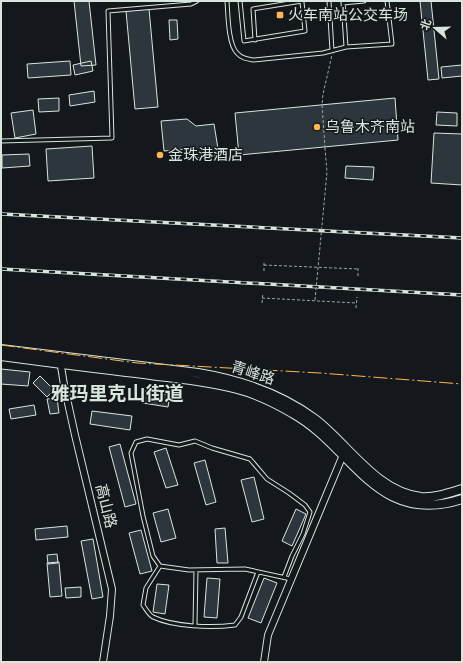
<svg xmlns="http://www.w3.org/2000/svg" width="463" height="663" viewBox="0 0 463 663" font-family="Signika,'Noto Sans SC',sans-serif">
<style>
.building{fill:#2c363c;stroke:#d8e6dc}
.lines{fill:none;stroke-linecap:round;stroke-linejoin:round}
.service-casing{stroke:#d8e6dc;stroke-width:5}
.minor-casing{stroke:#d8e6dc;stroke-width:8}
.secondary-casing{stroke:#d8e6dc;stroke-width:10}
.path{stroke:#9da8a2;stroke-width:1;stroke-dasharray:3 2;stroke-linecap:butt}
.service{stroke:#14181c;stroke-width:3}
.minor{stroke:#14181c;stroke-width:6}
.secondary{stroke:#14181c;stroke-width:8}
.rail-casing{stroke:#d8e6dc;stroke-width:3.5}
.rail{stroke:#14181c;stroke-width:2;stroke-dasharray:6;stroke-linecap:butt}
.path-bridge{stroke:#9da8a2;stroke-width:1;stroke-dasharray:3 2;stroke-linecap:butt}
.power{stroke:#ffb74d;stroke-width:1;stroke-dasharray:14 3 2 3;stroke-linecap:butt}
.poi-dot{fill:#ffb74d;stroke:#14181c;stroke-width:1.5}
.labels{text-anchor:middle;stroke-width:3;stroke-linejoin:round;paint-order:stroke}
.poi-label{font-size:15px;fill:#d8e6dc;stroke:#14181c;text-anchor:start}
.street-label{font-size:15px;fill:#d8e6dc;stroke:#14181c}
.district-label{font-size:19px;font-weight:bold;fill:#d8e6dc;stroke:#14181c}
</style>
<rect width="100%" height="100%" fill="#14181c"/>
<path class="building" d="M74 1H89L96 65 81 66Z
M420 1H431L439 79 428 80Z
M149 9 158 107 135 109 126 11Z
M169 20H177L178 39 170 40Z
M70 61 71 75 28 78 27 64Z
M91 61 93 71 75 75 73 65Z
M462 65V76L442 78 441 67Z
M94 91 95 102 70 106 69 95Z
M59 98V111L39 112 38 99Z
M395 98 398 140 239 155 235 113Z
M33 110 36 134 15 138 11 113Z
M437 112 457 113V126L436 125Z
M187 119 196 126 214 124 219 155 189 159 188 149 164 151 161 121Z
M434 133 462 134V185L431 183Z
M92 146 94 178 48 181 46 149Z
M29 154 30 166 2 168V155Z
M346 166 374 167 373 180 345 178Z
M1 369 30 372 28 386 1 384Z
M40 376 54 390 47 397 33 383Z
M145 391 170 395 168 407 143 403Z
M57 398 59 413 50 414 47 399Z
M34 405 36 415 11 419 9 409Z
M92 411 132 416 130 430 90 424Z
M120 444 136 504 125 507 109 447Z
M166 448 178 485 166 488 154 452Z
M205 460 216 502 206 505 194 463Z
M254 477 264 519 252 522 241 480Z
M168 509 176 538 161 542 153 513Z
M296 509 306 514 292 546 282 541Z
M67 526 68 537 36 540 35 529Z
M225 528 228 563H217L215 529Z
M141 530 152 571 140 574 129 533Z
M93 539 103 597 92 599 81 541Z
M57 554 58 563 48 564 47 555Z
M59 562 62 596 50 597 47 563Z
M207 578 220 579 217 618 204 617Z
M264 578 277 583 261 623 248 618Z
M157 584 169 585 165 614 153 612Z
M81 587V597L66 598 65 588Z"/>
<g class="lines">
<defs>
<path id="service" d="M227 1C228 14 228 44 237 53 241 58 247 59 253 60L323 53 346 47 343 1
M240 1 244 41 305 31 302 2
M329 1 332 51
M343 3 364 1
M255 40 253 9 302 1
M346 47 392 44 387 1
M1 141 112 138 108 11 191 4 197 1
M160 566 146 588 143 605C146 609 149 615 153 617 174 627 212 628 235 625L241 617 258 572
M284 577 292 556 303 534 310 512 305 505 289 493 267 479 250 459 212 448 195 441 179 445 147 439 136 442 131 453 143 516 153 556 160 566 189 570 245 569 291 579
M195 625 196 570"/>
<path id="minor" d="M60 360 64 385 75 435 112 589 110 616 103 662
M264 662 268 635 343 455"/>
<path id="secondary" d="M1 349 198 373C240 380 280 393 315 419 348 444 376 492 421 497 435 498 449 493 462 489
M1 356C46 362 91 368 136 373 169 378 204 380 237 389 257 394 275 403 292 413 354 447 375 527 462 499"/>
</defs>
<use href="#service" class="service-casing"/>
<use href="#minor" class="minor-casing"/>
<use href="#secondary" class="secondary-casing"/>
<path class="path" d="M325 148 322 105 323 94 332 55
M264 265 358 269
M264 271V261
M358 276V266
M262 298 356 303
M262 303 263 293
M356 308 357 297"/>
<use href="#service" class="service"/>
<use href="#minor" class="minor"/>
<use href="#secondary" class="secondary"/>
<defs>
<path id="rail" d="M1 214 462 238
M1 269 462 295"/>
</defs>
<use href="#rail" class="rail-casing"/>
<use href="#rail" class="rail"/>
<path class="path-bridge" d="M315 300 327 172 325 148"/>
<path class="power" d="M1 345 137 363 320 373 462 384"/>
</g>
<g class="poi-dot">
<rect x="276" y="11" width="8" height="8" rx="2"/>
<circle cx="317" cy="127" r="4"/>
<circle cx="160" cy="155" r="4"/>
</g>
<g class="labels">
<g class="poi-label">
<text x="288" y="20">火车南站公交车场</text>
<text x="325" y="132">乌鲁木齐南站</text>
<text x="168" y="160">金珠港酒店</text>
</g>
<g class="street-label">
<text transform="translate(253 373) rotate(18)" y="5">青峰路</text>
<text transform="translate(106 506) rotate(76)" y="5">高山路</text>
</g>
<g class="district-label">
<text x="117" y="400">雅玛里克山街道</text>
</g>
</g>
<rect width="463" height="663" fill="none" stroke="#d8e6dc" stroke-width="4"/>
<g transform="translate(435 28) rotate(290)" stroke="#14181c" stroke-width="3" paint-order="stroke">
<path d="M0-3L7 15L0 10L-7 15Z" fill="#d8e6dc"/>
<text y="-6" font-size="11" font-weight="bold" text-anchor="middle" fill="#d8e6dc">北</text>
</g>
</svg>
